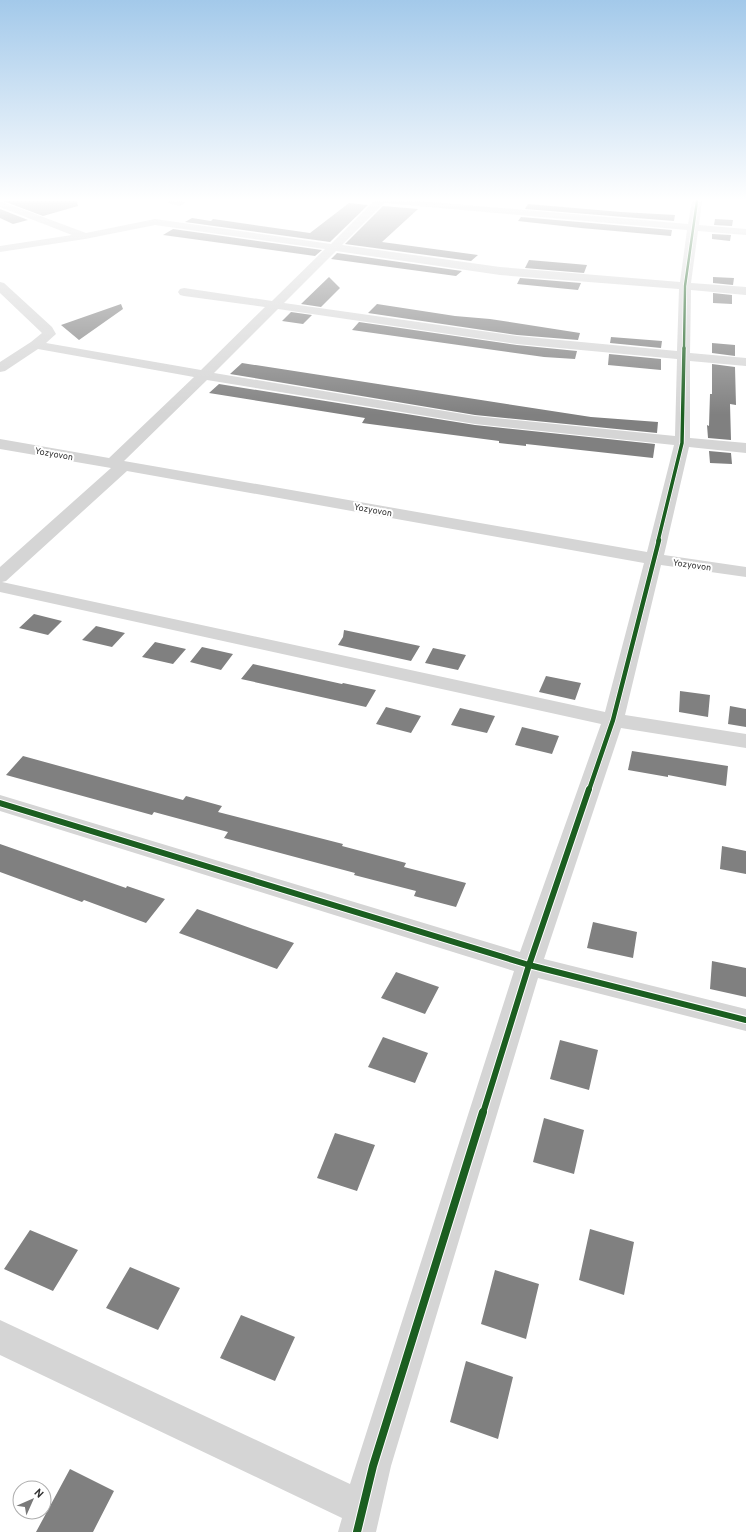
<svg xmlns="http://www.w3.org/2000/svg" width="746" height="1532" viewBox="0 0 746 1532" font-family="Overpass,sans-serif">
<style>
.building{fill:#808080}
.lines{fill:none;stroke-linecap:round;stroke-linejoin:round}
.minor{fill:#d5d5d5;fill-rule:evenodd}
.cycleway-far4-casing{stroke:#fff;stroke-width:4}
.cycleway-far3-casing{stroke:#fff;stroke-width:5}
.cycleway-far2-casing{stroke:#fff;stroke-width:6}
.cycleway-far1-casing{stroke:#fff;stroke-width:8}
.cycleway-casing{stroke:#fff;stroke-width:10}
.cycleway-far4{stroke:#1b5e20;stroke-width:2.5}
.cycleway-far3{stroke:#1b5e20;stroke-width:3.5}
.cycleway-far2{stroke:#1b5e20;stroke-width:4.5}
.cycleway-far1{stroke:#1b5e20;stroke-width:6}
.cycleway{stroke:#1b5e20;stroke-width:8}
.labels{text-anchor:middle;stroke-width:4;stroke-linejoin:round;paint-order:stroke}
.far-street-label{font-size:9px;fill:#313131;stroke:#fff}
</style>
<rect width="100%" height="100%" fill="#fff"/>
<path class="building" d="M3 201H77L78 206 43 216Z
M349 203 368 205 330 242 185 222 192 218 211 221 213 219 310 233Z
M528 204 621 212 675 215 674 221 525 209Z
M383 206 418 209 382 242 478 255 471 261 345 244Z
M0 209 28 220 13 224 0 218Z
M521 217 672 230 671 236 581 228 518 221Z
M715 219 733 220 732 226 714 225Z
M173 229 322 250 315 256 163 235Z
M712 234 731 235 730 241 712 239Z
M337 253 462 271 456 276 331 259Z
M529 260 576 264 587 265 584 273 525 268Z
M329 277 340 288 321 307 301 304Z
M713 277 734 278 733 285 713 283Z
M520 278 581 283 578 290 517 284Z
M713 293 732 295V304L713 303Z
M121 304 123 309 79 340 61 325Z
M377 304 455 316 490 319 580 333 578 340 517 335 368 313Z
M291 312 312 315 303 324 282 321Z
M359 322 517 345 577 351 575 359 544 357 352 330Z
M611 337 662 341 661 348 610 343Z
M712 343 735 345V356L712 353Z
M609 354 661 359V370L608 365Z
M242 363 591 417 658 422 657 433 475 415 230 374Z
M712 364 735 367 736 405 730 404 731 440 708 438 707 425 709 426 710 394H712Z
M219 384 475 425 655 444 653 458 526 444V446L499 443V441L362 423 365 418 209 393Z
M709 451 731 453 732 464 710 463Z
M34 614 62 621 48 635 19 628Z
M96 626 125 633 112 647 82 640Z
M344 630 387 639 420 646 411 661 338 645 343 637Z
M155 642 186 649 173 664 142 657Z
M202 647 233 654 221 670 190 662Z
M433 648 466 655 458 670 425 663Z
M253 664 342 684 343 683 376 690 366 707 241 679Z
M546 676 581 683 575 700 539 692Z
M680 691 710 695 708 717 679 712Z
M730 706 746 709V727L728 724Z
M386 707 421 716 411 733 376 724Z
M460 708 495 716 487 733 451 725Z
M522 727 559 736 552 754 515 745Z
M632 751 728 766 726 786 668 775V777L628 770Z
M23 756 183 800 186 796 222 806 218 812 343 844 342 846 406 863 404 867 466 883 456 907 414 896 416 891 354 875 355 873 224 838 228 832 154 812 152 815 6 775Z
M0 844 126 888 127 886 165 899 146 923 84 900 82 902 0 872Z
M722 846 746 851V874L720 869Z
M197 909 253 929 294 943 277 969 179 933Z
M593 922 637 932 633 958 587 948Z
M712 961 746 968V997L710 989Z
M396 972 439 987 425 1014 381 998Z
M383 1037 428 1053 415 1083 368 1067Z
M560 1040 598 1050 589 1090 550 1079Z
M544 1118 584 1130 574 1174 533 1162Z
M335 1133 375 1145 357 1191 317 1178Z
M590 1229 634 1242 624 1295 579 1280Z
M30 1230 78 1250 53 1291 4 1269Z
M130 1267 180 1288 158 1330 106 1308Z
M495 1270 539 1284 526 1339 481 1324Z
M241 1315 295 1337 275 1381 220 1358Z
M466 1361 513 1377 498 1439 450 1422Z
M70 1469 114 1491 93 1532H36Z"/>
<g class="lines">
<path class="minor" d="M0 201 86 233 155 219 331 244 374 201H419L688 224 692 201H702L699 225 746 229V235L698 231 691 283 746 287V295L691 290 690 353 746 358V366L690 361V438L746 443V453L689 447 664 555 746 567V577L661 565 625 715 746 734V748L621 728 544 959 746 1009V1031L538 978 391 1466 376 1532H338L342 1518 0 1355V1320L350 1484 514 971 0 811V795L520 952 601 724 0 592V567L111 468 0 449V439L109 458 194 377 38 349 5 371 0 372V362L31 342 42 333 0 293V282L4 283 52 327 56 334 46 343 201 370 265 307 184 296 180 295 178 292 180 289 184 288 272 301 325 249 155 225 85 239 0 252V246L72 235 0 207ZM384 203 687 230 680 282 500 267 342 245ZM336 251 500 275 679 289 677 351 517 336 284 303ZM278 309 517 344 677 359 675 436 475 416 214 373ZM207 380 475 424 674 445 647 552 124 461ZM127 471 644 563 605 712 2 582 6 581Z
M167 201H183L185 203 180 206 168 203Z"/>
<defs>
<path id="cycleway-far4" d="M684 349 685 286 697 201"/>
<path id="cycleway-far3" d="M658 541 682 443 684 348"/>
<path id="cycleway-far2" d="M589 790 613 720 659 540"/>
<path id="cycleway-far1" d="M0 803 529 965 746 1020
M483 1113 529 965 589 789"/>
<path id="cycleway" d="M357 1532 373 1466 483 1112"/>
</defs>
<use href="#cycleway-far4" class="cycleway-far4-casing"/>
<use href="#cycleway-far3" class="cycleway-far3-casing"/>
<use href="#cycleway-far2" class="cycleway-far2-casing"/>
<use href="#cycleway-far1" class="cycleway-far1-casing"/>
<use href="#cycleway" class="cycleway-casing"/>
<use href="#cycleway-far4" class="cycleway-far4"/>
<use href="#cycleway-far3" class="cycleway-far3"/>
<use href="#cycleway-far2" class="cycleway-far2"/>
<use href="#cycleway-far1" class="cycleway-far1"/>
<use href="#cycleway" class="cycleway"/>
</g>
<linearGradient id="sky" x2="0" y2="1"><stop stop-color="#a3c9ea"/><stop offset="0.48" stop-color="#fff"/><stop offset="1" stop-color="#fff" stop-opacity="0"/></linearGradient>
<rect width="746" height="415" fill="url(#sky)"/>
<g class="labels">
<g class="far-street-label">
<text transform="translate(54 454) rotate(10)" y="3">Yozyovon</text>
<text transform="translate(373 510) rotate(10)" y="3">Yozyovon</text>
<text transform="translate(692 565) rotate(8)" y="3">Yozyovon</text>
</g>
</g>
<g transform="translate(32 1500) rotate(45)"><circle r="19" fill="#ffffff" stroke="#adadad"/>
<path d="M0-3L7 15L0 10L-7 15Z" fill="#797979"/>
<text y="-6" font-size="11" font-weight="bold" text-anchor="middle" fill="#313131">N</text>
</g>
</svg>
